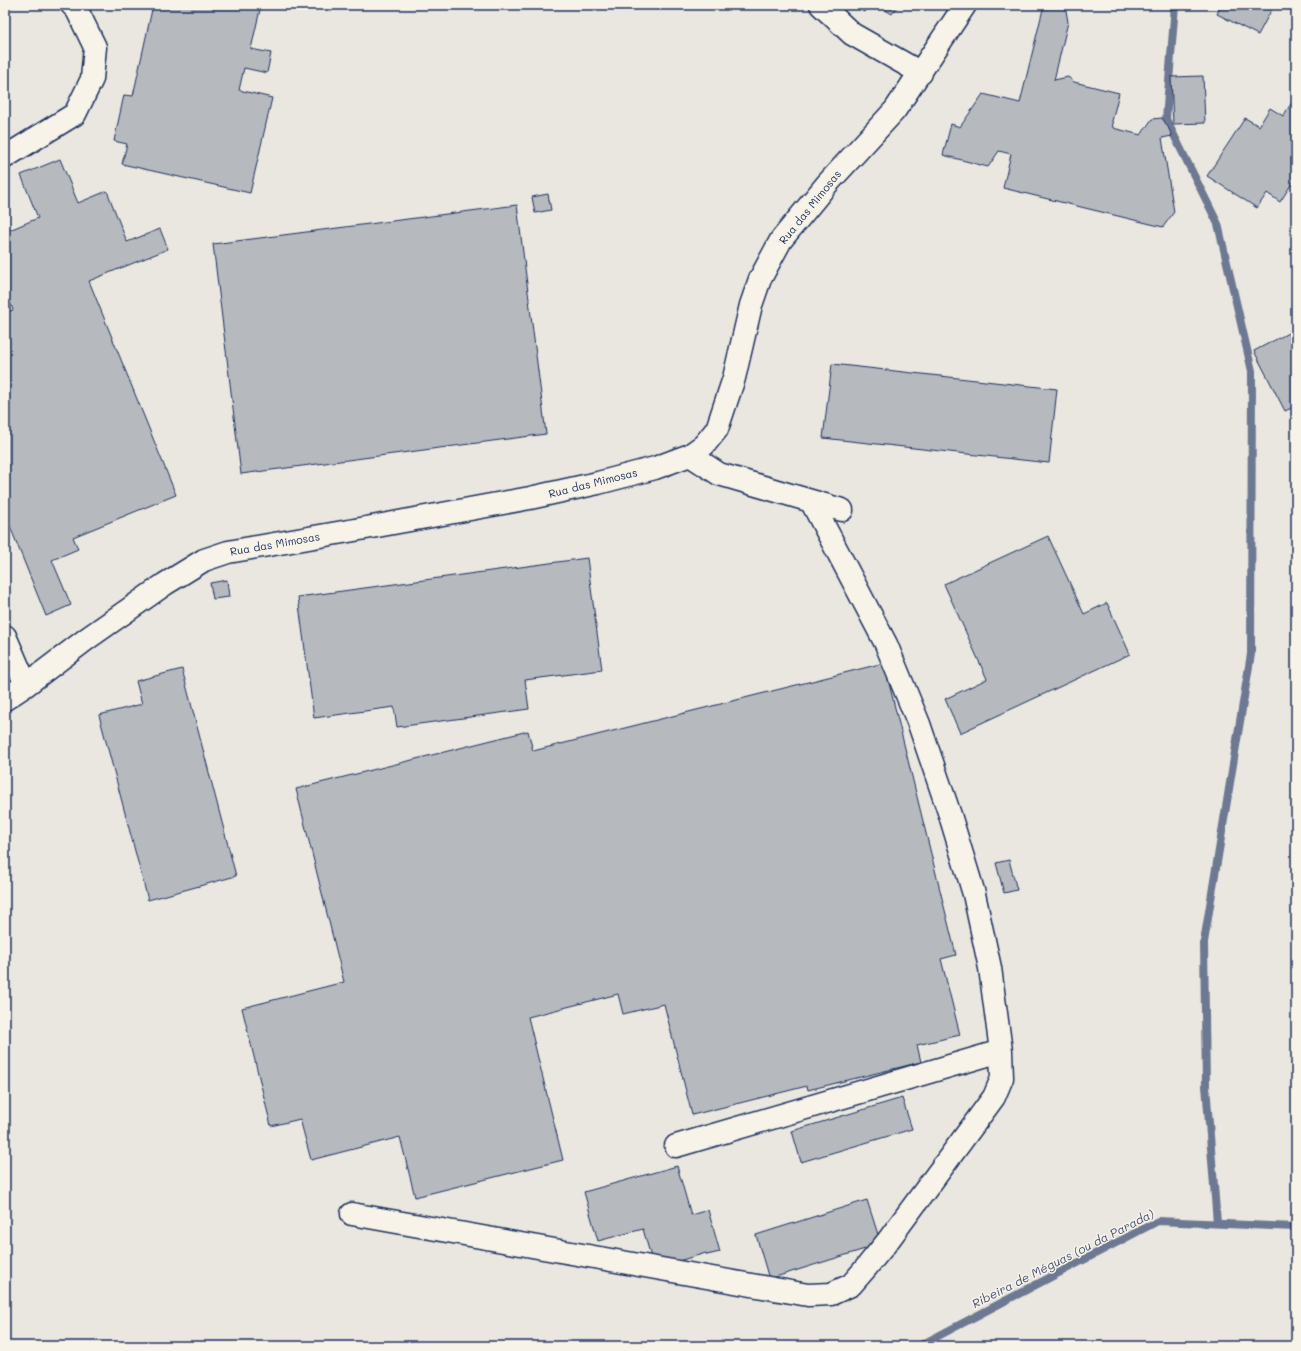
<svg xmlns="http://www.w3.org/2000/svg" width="1301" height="1351" viewBox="0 0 1301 1351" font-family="Mali,sans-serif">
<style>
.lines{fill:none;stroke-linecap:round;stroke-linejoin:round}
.stream{stroke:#6d7892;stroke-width:8}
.building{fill:#b6babf;stroke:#1b2f5e}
.minor-casing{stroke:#1b2f5e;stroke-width:25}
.path{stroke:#1b2f5e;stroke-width:2.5;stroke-dasharray:4 3;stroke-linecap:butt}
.minor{stroke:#f7f3e8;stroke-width:22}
.labels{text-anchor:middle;stroke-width:3;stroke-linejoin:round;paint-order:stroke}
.street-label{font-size:11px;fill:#1b2f5e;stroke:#f7f3e8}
.water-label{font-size:12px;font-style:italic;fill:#445378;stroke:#f7f3e8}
</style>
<rect width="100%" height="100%" fill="#eae7e0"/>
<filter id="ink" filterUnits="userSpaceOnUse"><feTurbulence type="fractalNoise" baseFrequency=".025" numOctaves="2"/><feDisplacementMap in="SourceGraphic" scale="8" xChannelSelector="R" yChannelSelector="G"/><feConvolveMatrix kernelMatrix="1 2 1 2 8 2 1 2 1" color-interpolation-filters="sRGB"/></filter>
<g filter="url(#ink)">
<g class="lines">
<path class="stream" d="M1175 5 1166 119 1218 224 1252 371 1251 654 1204 942 1206 1086 1217 1223
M919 1346 1158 1221 1296 1227"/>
</g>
<path class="building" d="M153 5H261L251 49 271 53 267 73 244 68 239 90 272 98 250 193 122 164 127 144 114 141 124 95 133 96Z
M852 5H869L864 12Z
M877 5H898L892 14Z
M1065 5 1068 22 1054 80 1068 77 1074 82 1119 93 1112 121 1113 128 1141 135 1152 119 1162 118 1168 127 1172 136 1162 138 1174 212 1163 227 1003 188 1011 154 999 151 988 167 943 155 951 124 960 127 983 94 1020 103 1043 9Z
M1221 5H1274L1258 35 1217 14Z
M1203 76 1205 123 1173 124 1171 77Z
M1295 98 1296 177 1280 202 1267 193 1257 208 1207 176 1245 118 1259 126 1270 108 1283 116Z
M60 159 78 203 107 191 127 242 160 229 168 249 89 281 176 495 73 537 78 549 52 560 71 605 46 616 5 514V313L13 310 5 290V232L38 218 21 175Z
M548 194 551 210 535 213 532 197Z
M517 205 546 434 241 474 213 244Z
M1296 329V406L1285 411 1254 351Z
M832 364 1057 389 1049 463 823 438Z
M1048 536 1084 614 1107 603 1130 654 960 733 945 699 987 679 944 584Z
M587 558 602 670 525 680 529 709 397 727 394 707 314 718 298 597Z
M227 580 229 597 213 599 210 583Z
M884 663 956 955 941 959 960 1035 917 1045 921 1062 808 1090 807 1086 692 1115 664 1004 623 1014 618 994 528 1017 563 1160 415 1197 400 1137 311 1160 300 1119 271 1126 242 1008 344 982 296 789 528 731 533 751Z
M182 669 236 876 148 900 99 715 142 704 136 681Z
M1009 860 1017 890 1004 893 996 863Z
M902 1098 912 1129 801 1162 792 1131Z
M677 1166 691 1215 708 1210 720 1252 707 1255 706 1253 654 1268 643 1229 598 1241 584 1192Z
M867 1200 881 1244 769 1279 756 1235Z"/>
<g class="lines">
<defs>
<path id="minor" d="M821 5 852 34 921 73
M5 157 75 114 92 79 95 47 77 10 72 5
M690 455 719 474 842 510
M5 636 26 685
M5 699 26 685 88 638 165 584 204 560 228 552 366 528 530 498 598 483 655 468 690 455 704 445 717 429 734 378 751 305 760 279 781 240 827 184 895 110 965 5
M676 1146 1001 1051
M352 1214 808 1295 831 1294 851 1285 865 1269 887 1242 994 1097 1002 1078 1001 1051 990 968 974 894 950 815 919 724 886 644 811 501"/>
</defs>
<use href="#minor" class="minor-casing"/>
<path class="path" d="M1296 13 1294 18V41L1296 42"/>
<use href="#minor" class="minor"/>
</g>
</g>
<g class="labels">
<g class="street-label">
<text transform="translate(810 207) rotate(-51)" y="4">Rua das Mimosas</text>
<text transform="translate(593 483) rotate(-14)" y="4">Rua das Mimosas</text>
<text transform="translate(275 544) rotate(-10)" y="4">Rua das Mimosas</text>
</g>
<g class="water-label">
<text transform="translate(1063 1259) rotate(-27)" y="4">Ribeira de Méguas (ou da Parada)</text>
</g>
</g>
<rect width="1301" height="1351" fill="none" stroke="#f7f3e8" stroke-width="20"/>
<rect x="10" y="10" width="1281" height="1331" fill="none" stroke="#1b2f5e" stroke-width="1.5" filter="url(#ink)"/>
</svg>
